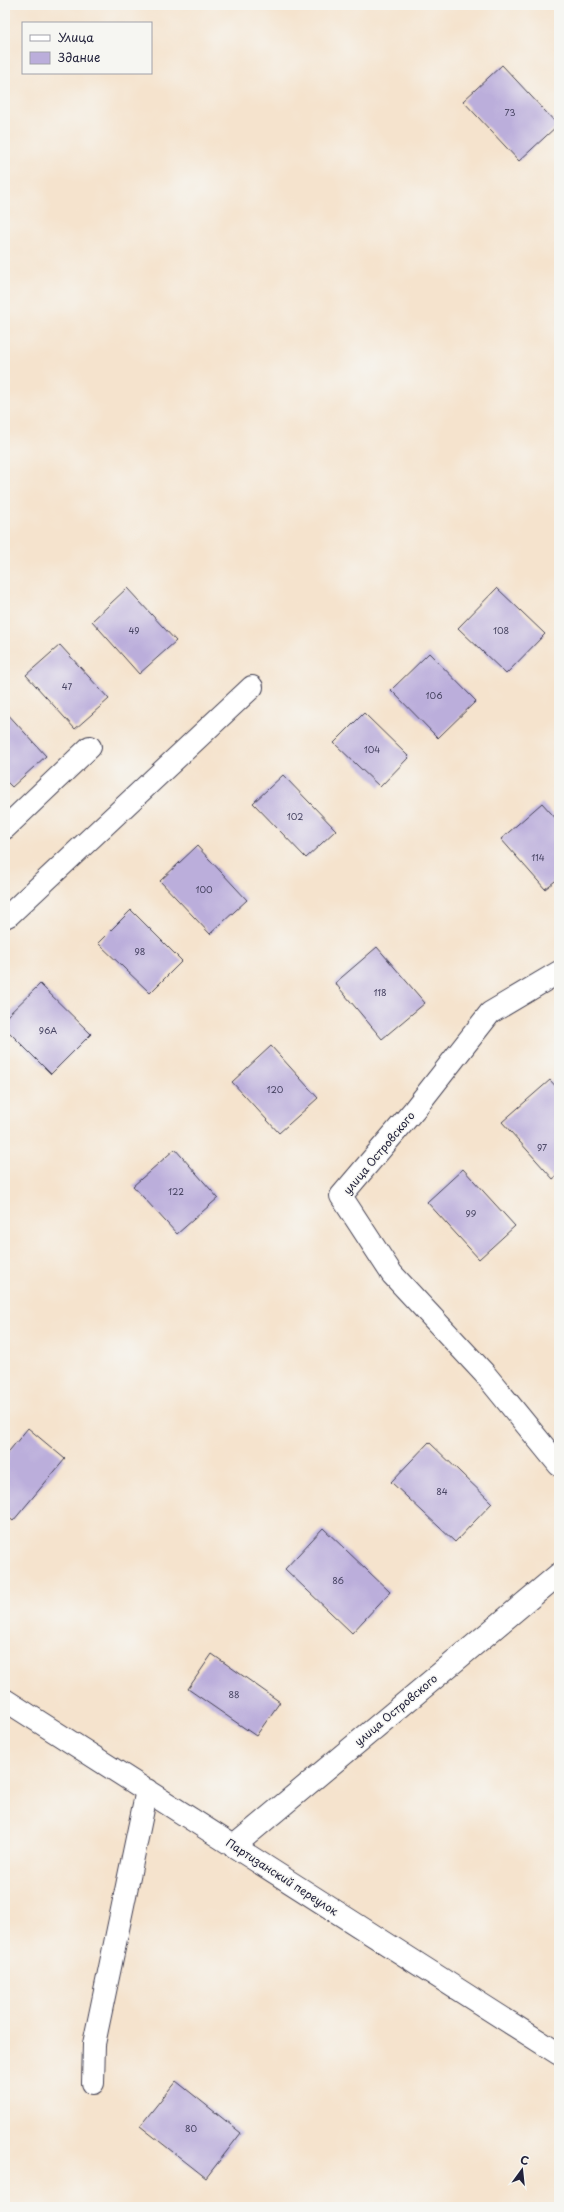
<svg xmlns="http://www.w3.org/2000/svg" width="564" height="2212" viewBox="0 0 564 2212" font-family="'Playpen Sans',sans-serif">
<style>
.building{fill:#bbaedb}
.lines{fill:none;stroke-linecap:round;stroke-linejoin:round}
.minor-casing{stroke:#423f51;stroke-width:24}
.minor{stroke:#fff;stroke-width:22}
.labels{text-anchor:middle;stroke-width:3;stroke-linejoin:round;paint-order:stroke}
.number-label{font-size:9px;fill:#484563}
.street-label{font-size:11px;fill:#22223b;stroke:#f6f6f2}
</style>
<rect width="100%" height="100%" fill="#f6f6f2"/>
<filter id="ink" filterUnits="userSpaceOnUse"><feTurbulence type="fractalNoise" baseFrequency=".025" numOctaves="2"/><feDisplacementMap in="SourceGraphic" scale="8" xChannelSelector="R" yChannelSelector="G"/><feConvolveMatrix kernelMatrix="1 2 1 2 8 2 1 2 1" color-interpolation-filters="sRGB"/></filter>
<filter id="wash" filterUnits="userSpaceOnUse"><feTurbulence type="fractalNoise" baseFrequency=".012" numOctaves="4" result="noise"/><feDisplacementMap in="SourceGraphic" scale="16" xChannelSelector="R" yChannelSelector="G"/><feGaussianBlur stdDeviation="0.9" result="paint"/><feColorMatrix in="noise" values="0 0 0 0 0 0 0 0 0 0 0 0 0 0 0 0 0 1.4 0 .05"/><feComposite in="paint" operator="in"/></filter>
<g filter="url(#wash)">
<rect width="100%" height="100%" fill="#f5e3cd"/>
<g id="blocks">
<path class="building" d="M502 65 558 125 519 161 463 101Z
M127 588 176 641 139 674 92 621Z
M497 588 545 634 506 674 458 628Z
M60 645 109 699 75 729 26 675Z
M429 653 476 701 438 738 391 690Z
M5 711 46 756 12 787 5 780Z
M364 713 409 757 380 787 334 743Z
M283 775 336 830 306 858 253 803Z
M542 803 559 822V878L545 889 501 839Z
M197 846 247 900 210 934 160 881Z
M131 910 182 961 150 993 98 943Z
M377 947 425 1003 382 1039 335 983Z
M40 984 91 1034 51 1074 5 1028V1018Z
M271 1046 318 1098 279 1133 232 1082Z
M550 1080 559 1090V1174L553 1179 502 1122Z
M175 1149 218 1198 177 1234 133 1186Z
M463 1169 515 1226 479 1259 427 1202Z
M28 1428 65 1459 13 1521 5 1514V1456Z
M429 1442 492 1503 455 1542 391 1482Z
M323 1528 390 1592 352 1633 285 1569Z
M212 1654 280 1702 256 1736 188 1689Z
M176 2081 241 2133 206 2178 140 2126Z"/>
</g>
</g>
<g filter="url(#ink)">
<use href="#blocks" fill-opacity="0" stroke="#423f51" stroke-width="1"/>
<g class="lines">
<defs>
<path id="minor" d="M5 828 90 747
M5 917 9 915 252 687
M559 972 490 1013 414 1110 341 1196 392 1274 484 1373 559 1465
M5 1700 559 2054
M234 1846 559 1574
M93 2083 94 2044 147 1790"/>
</defs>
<use href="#minor" class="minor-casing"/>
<use href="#minor" class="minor"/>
</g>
</g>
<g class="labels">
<g class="number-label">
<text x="510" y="116">73</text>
<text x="134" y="634">49</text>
<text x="501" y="634">108</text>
<text x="67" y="690">47</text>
<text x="434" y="699">106</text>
<text x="372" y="753">104</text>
<text x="295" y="820">102</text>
<text x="538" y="861">114</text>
<text x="204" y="893">100</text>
<text x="140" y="955">98</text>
<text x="380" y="996">118</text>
<text x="48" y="1034">96А</text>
<text x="275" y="1093">120</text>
<text x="542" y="1151">97</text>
<text x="176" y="1195">122</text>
<text x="471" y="1217">99</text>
<text x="442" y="1495">84</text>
<text x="338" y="1584">86</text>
<text x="234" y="1698">88</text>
<text x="191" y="2132">80</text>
</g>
<g class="street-label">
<text transform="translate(379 1153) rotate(-50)" y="4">улица Островского</text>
<text transform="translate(396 1710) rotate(-40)" y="4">улица Островского</text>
<text transform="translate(282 1877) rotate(33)" y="4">Партизанский переулок</text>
</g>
</g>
<rect width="564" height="2212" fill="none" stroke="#f6f6f2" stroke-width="20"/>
<rect x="22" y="22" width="130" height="52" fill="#f6f6f2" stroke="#a1a1a9"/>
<rect x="30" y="35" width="20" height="6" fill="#ffffff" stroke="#a1a1a9"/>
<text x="58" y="42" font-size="12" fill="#22223b">Улица</text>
<rect x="30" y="52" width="20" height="12" fill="#bbaedb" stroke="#a1a1a9"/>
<text x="58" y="62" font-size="12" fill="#22223b">Здание</text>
<g transform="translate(522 2170) rotate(15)" stroke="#f6f6f2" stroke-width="3" paint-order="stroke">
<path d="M0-3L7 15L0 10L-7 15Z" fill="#22223b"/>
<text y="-6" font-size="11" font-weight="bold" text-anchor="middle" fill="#22223b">С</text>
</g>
</svg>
